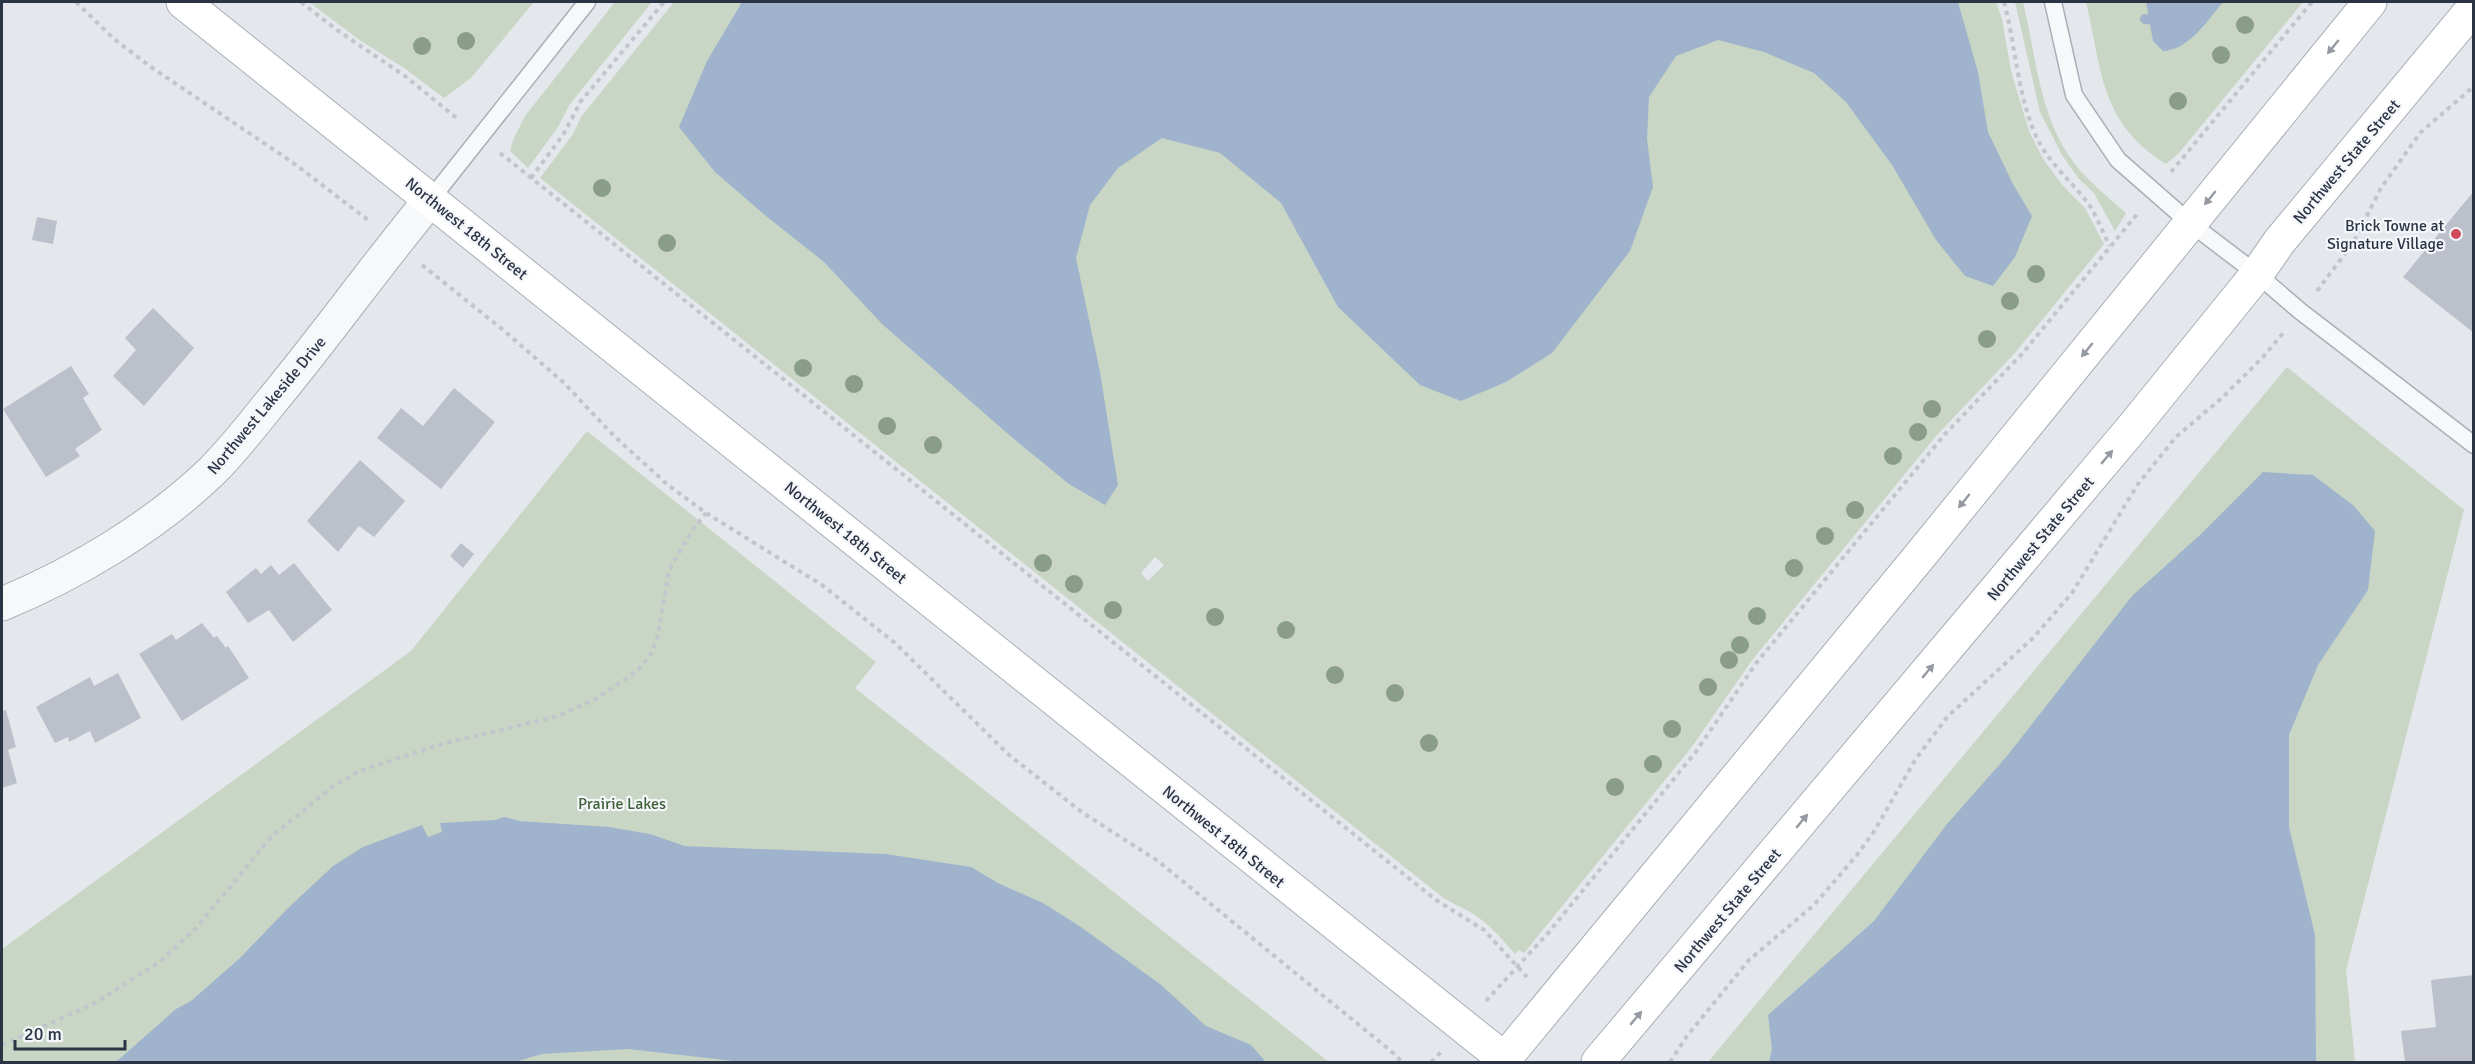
<svg xmlns="http://www.w3.org/2000/svg" width="2475" height="1064" viewBox="0 0 2475 1064" font-family="Signika,sans-serif">
<style>
.green{fill:#c9d6c5;fill-rule:evenodd}
.water{fill:#9fb4cc}
.lines{fill:none;stroke-linecap:round;stroke-linejoin:round}
.stream{stroke:#9fb4cc;stroke-width:10}
.building{fill:#bbc0ca}
.lane-casing{stroke:#a9aeb7;stroke-width:19}
.street-casing{stroke:#a9aeb7;stroke-width:35}
.secondary-casing{stroke:#a9aeb7;stroke-width:35}
.path{stroke:#c2c5cb;stroke-width:4;stroke-dasharray:4.5 4.5;stroke-linecap:butt}
.lane{stroke:#f7f8fa;stroke-width:16}
.street{stroke:#f7f8fa;stroke-width:33}
.secondary{stroke:#fff;stroke-width:33}
.tree{fill:#899d89}
.oneway{fill:#959aa2}
.poi-dot{fill:#d1495b;stroke:#f4f6f9;stroke-width:2}
.labels{text-anchor:middle;stroke-width:4.5;stroke-linejoin:round;paint-order:stroke}
.street-label{font-size:16px;fill:#2b3445;stroke:#f4f6f9}
.poi-label{font-size:16px;fill:#2b3445;stroke:#f4f6f9;text-anchor:end}
.park-label{font-size:16px;fill:#3f6138;stroke:#f4f6f9}
</style>
<rect width="100%" height="100%" fill="#e4e7ec"/>
<path class="green" d="M309 2H534L471 78 444 98 407 70 358 39Z
M615 2H652L570 104 558 127 528 168 510 151 513 140 525 116Z
M674 2H1996L2002 19 2011 71 2029 131 2043 159 2063 186 2085 208 2104 244 2015 353 1937 435 1753 659 1691 748 1524 953 1519 950 1515 954C1502 939 1488 922 1470 912 1460 906 1450 903 1441 896L540 178 573 134 581 117ZM1155 557 1164 565 1148 581 1141 573Z
M2015 2H2023C2037 59 2039 122 2079 169 2093 185 2110 199 2126 213L2115 231 2094 193 2079 179 2062 155 2040 112Z
M2086 2H2303L2179 153 2166 164C2099 122 2102 69 2086 2Z
M2287 367 2464 510 2346 970 2355 1062H1708Z
M587 431 876 662 855 688 1329 1062H2V949L411 651Z"/>
<path class="water" d="M742 2H1958L1978 72 1988 132 2013 184 2032 216 2015 257 1993 286 1965 276 1936 240 1892 165 1846 102 1814 73 1764 52 1718 40 1676 56 1649 97 1647 139 1653 187 1630 251 1552 353 1506 382 1461 401 1420 385 1338 307 1281 203 1220 153 1162 138 1118 168 1090 205 1076 258 1100 372 1118 485 1105 505 1069 484 1015 440 882 324 824 262 766 216 715 172 679 127 707 61Z
M2146 2H2223C2208 20 2189 50 2163 51L2153 41Z
M2263 472 2313 475 2354 506 2375 531 2368 590 2318 665 2289 735V827L2315 935 2316 1062H1769L1772 1049 1768 1015 1874 921 1947 824 2007 756 2132 596 2201 534Z
M504 817 520 821 609 827 650 834 685 846 886 854 971 867 998 883 1043 903 1078 925 1160 984 1206 1026 1251 1045 1266 1062H743L628 1049 542 1054 515 1062H116L176 1009 191 1001 240 958 287 909 333 866 363 847 422 825 428 837 442 832 440 823 495 820Z"/>
<g class="lines">
<path class="stream" d="M2145 19C2160 21 2169 11 2179 2"/>
</g>
<path class="building" d="M2474 191V333L2403 277Z
M37 217 57 221 53 244 32 240Z
M153 308 194 348 144 406 113 376 136 350 125 338Z
M71 366 89 394 83 398 102 430 75 449 80 456 46 477 3 409Z
M454 388 495 422 441 489 377 438 401 408 423 426Z
M360 460 405 501 374 537 359 526 338 552 307 521Z
M461 543 474 554 463 568 450 556Z
M294 563 332 610 293 642 269 610 248 623 226 592 256 568 261 574 271 565 279 575Z
M202 623 214 638 217 636 226 648 228 646 249 678 182 721 139 654 172 634 176 640Z
M118 673 141 718 95 743 90 731 69 742 68 737 55 743 36 707 90 677 94 686Z
M6 710 16 747 8 750 17 783 2 788V711Z
M2474 975V1062H2405L2401 1031 2436 1027 2431 980Z"/>
<g class="lines">
<defs>
<path id="lane" d="M2053 2 2074 95 2118 160 2190 223 2257 274 2300 311 2474 445
M431 199 587 2"/>
<path id="street" d="M2 604C75 574 154 527 212 471 233 450 252 426 271 402 326 336 376 265 431 199"/>
<path id="secondary" d="M183 2 1508 1062
M1502 1062 1919 557 2370 2
M1598 1062 2133 427 2257 274 2279 242 2474 7"/>
</defs>
<use href="#lane" class="lane-casing"/>
<use href="#street" class="street-casing"/>
<use href="#secondary" class="secondary-casing"/>
<path class="path" d="M76 2 114 39 151 67 292 162 368 220
M301 2 337 30 405 76 459 120
M2004 2C2016 47 2017 93 2036 136 2047 161 2070 180 2087 202 2097 215 2102 232 2110 246
M500 153 1436 900 1484 930 1527 977
M2171 172 2312 2
M531 178 563 135 581 101 664 2
M422 265 502 329 563 382 614 436 668 485 706 513 822 585 895 643 1009 755 1083 813 1158 861 1397 1056 1401 1062
M2317 291 2353 243 2381 188 2420 133 2474 86
M1486 1001 1549 932 1695 753 1757 662 1946 433 2022 354 2138 213
M2 1045 95 1003 161 961 197 927 272 836 331 788 359 771 442 744 558 716 596 699 627 678 639 669 651 654 658 635 669 570 691 532 706 513
M1431 1062 1441 1052
M1670 1062 1687 1036 1749 960 1814 905 1857 855 1875 830 1915 760 1948 716 2033 638 2072 593 2138 484 2176 437 2223 397 2263 357 2284 332"/>
<use href="#lane" class="lane"/>
<use href="#street" class="street"/>
<use href="#secondary" class="secondary"/>
</g>
<g class="tree">
<circle cx="2245" cy="25" r="9"/>
<circle cx="466" cy="41" r="9"/>
<circle cx="422" cy="46" r="9"/>
<circle cx="2221" cy="55" r="9"/>
<circle cx="2178" cy="101" r="9"/>
<circle cx="602" cy="188" r="9"/>
<circle cx="667" cy="243" r="9"/>
<circle cx="2036" cy="274" r="9"/>
<circle cx="2010" cy="301" r="9"/>
<circle cx="1987" cy="339" r="9"/>
<circle cx="803" cy="368" r="9"/>
<circle cx="854" cy="384" r="9"/>
<circle cx="1932" cy="409" r="9"/>
<circle cx="887" cy="426" r="9"/>
<circle cx="1918" cy="432" r="9"/>
<circle cx="933" cy="445" r="9"/>
<circle cx="1893" cy="456" r="9"/>
<circle cx="1855" cy="510" r="9"/>
<circle cx="1825" cy="536" r="9"/>
<circle cx="1043" cy="563" r="9"/>
<circle cx="1794" cy="568" r="9"/>
<circle cx="1074" cy="584" r="9"/>
<circle cx="1113" cy="610" r="9"/>
<circle cx="1757" cy="616" r="9"/>
<circle cx="1215" cy="617" r="9"/>
<circle cx="1286" cy="630" r="9"/>
<circle cx="1740" cy="645" r="9"/>
<circle cx="1729" cy="660" r="9"/>
<circle cx="1335" cy="675" r="9"/>
<circle cx="1708" cy="687" r="9"/>
<circle cx="1395" cy="693" r="9"/>
<circle cx="1672" cy="729" r="9"/>
<circle cx="1429" cy="743" r="9"/>
<circle cx="1653" cy="764" r="9"/>
<circle cx="1615" cy="787" r="9"/>
</g>
<defs><path id="oneway-solid" d="M-6-.8H1V-3.2L6.5 0L1 3.2V.8H-6Z" transform="scale(1.5)"/></defs>
<g class="oneway">
<use href="#oneway-solid" transform="translate(2333 47) rotate(129)"/>
<use href="#oneway-solid" transform="translate(2210 198) rotate(129)"/>
<use href="#oneway-solid" transform="translate(2087 350) rotate(129)"/>
<use href="#oneway-solid" transform="translate(2107 457) rotate(-50)"/>
<use href="#oneway-solid" transform="translate(1964 501) rotate(129)"/>
<use href="#oneway-solid" transform="translate(1928 671) rotate(-50)"/>
<use href="#oneway-solid" transform="translate(1802 821) rotate(-50)"/>
<use href="#oneway-solid" transform="translate(1636 1018) rotate(-50)"/>
</g>
<circle class="poi-dot" cx="2456" cy="234" r="6"/>
<g class="labels">
<g class="street-label">
<text transform="translate(2346 161) rotate(-50)" y="6">Northwest State Street</text>
<text transform="translate(467 228) rotate(39)" y="6">Northwest 18th Street</text>
<text transform="translate(266 405) rotate(-50)" y="6">Northwest Lakeside Drive</text>
<text transform="translate(846 532) rotate(39)" y="6">Northwest 18th Street</text>
<text transform="translate(2040 538) rotate(-50)" y="6">Northwest State Street</text>
<text transform="translate(1224 836) rotate(39)" y="6">Northwest 18th Street</text>
<text transform="translate(1727 910) rotate(-50)" y="6">Northwest State Street</text>
</g>
<g class="poi-label">
<text x="2444" y="231">Brick Towne at<tspan x="2444" dy="18">Signature Village</tspan></text>
</g>
<g class="park-label">
<text x="622" y="809">Prairie Lakes</text>
</g>
</g>
<rect width="2475" height="1064" fill="none" stroke="#2b3445" stroke-width="6"/>
<path d="M15 1040v9h110v-9" fill="none" stroke="#2b3445" stroke-width="3"/>
<text x="24" y="1040" font-size="18" fill="#2b3445" stroke="#f4f6f9" stroke-width="4.5" paint-order="stroke">20 m</text>
</svg>
